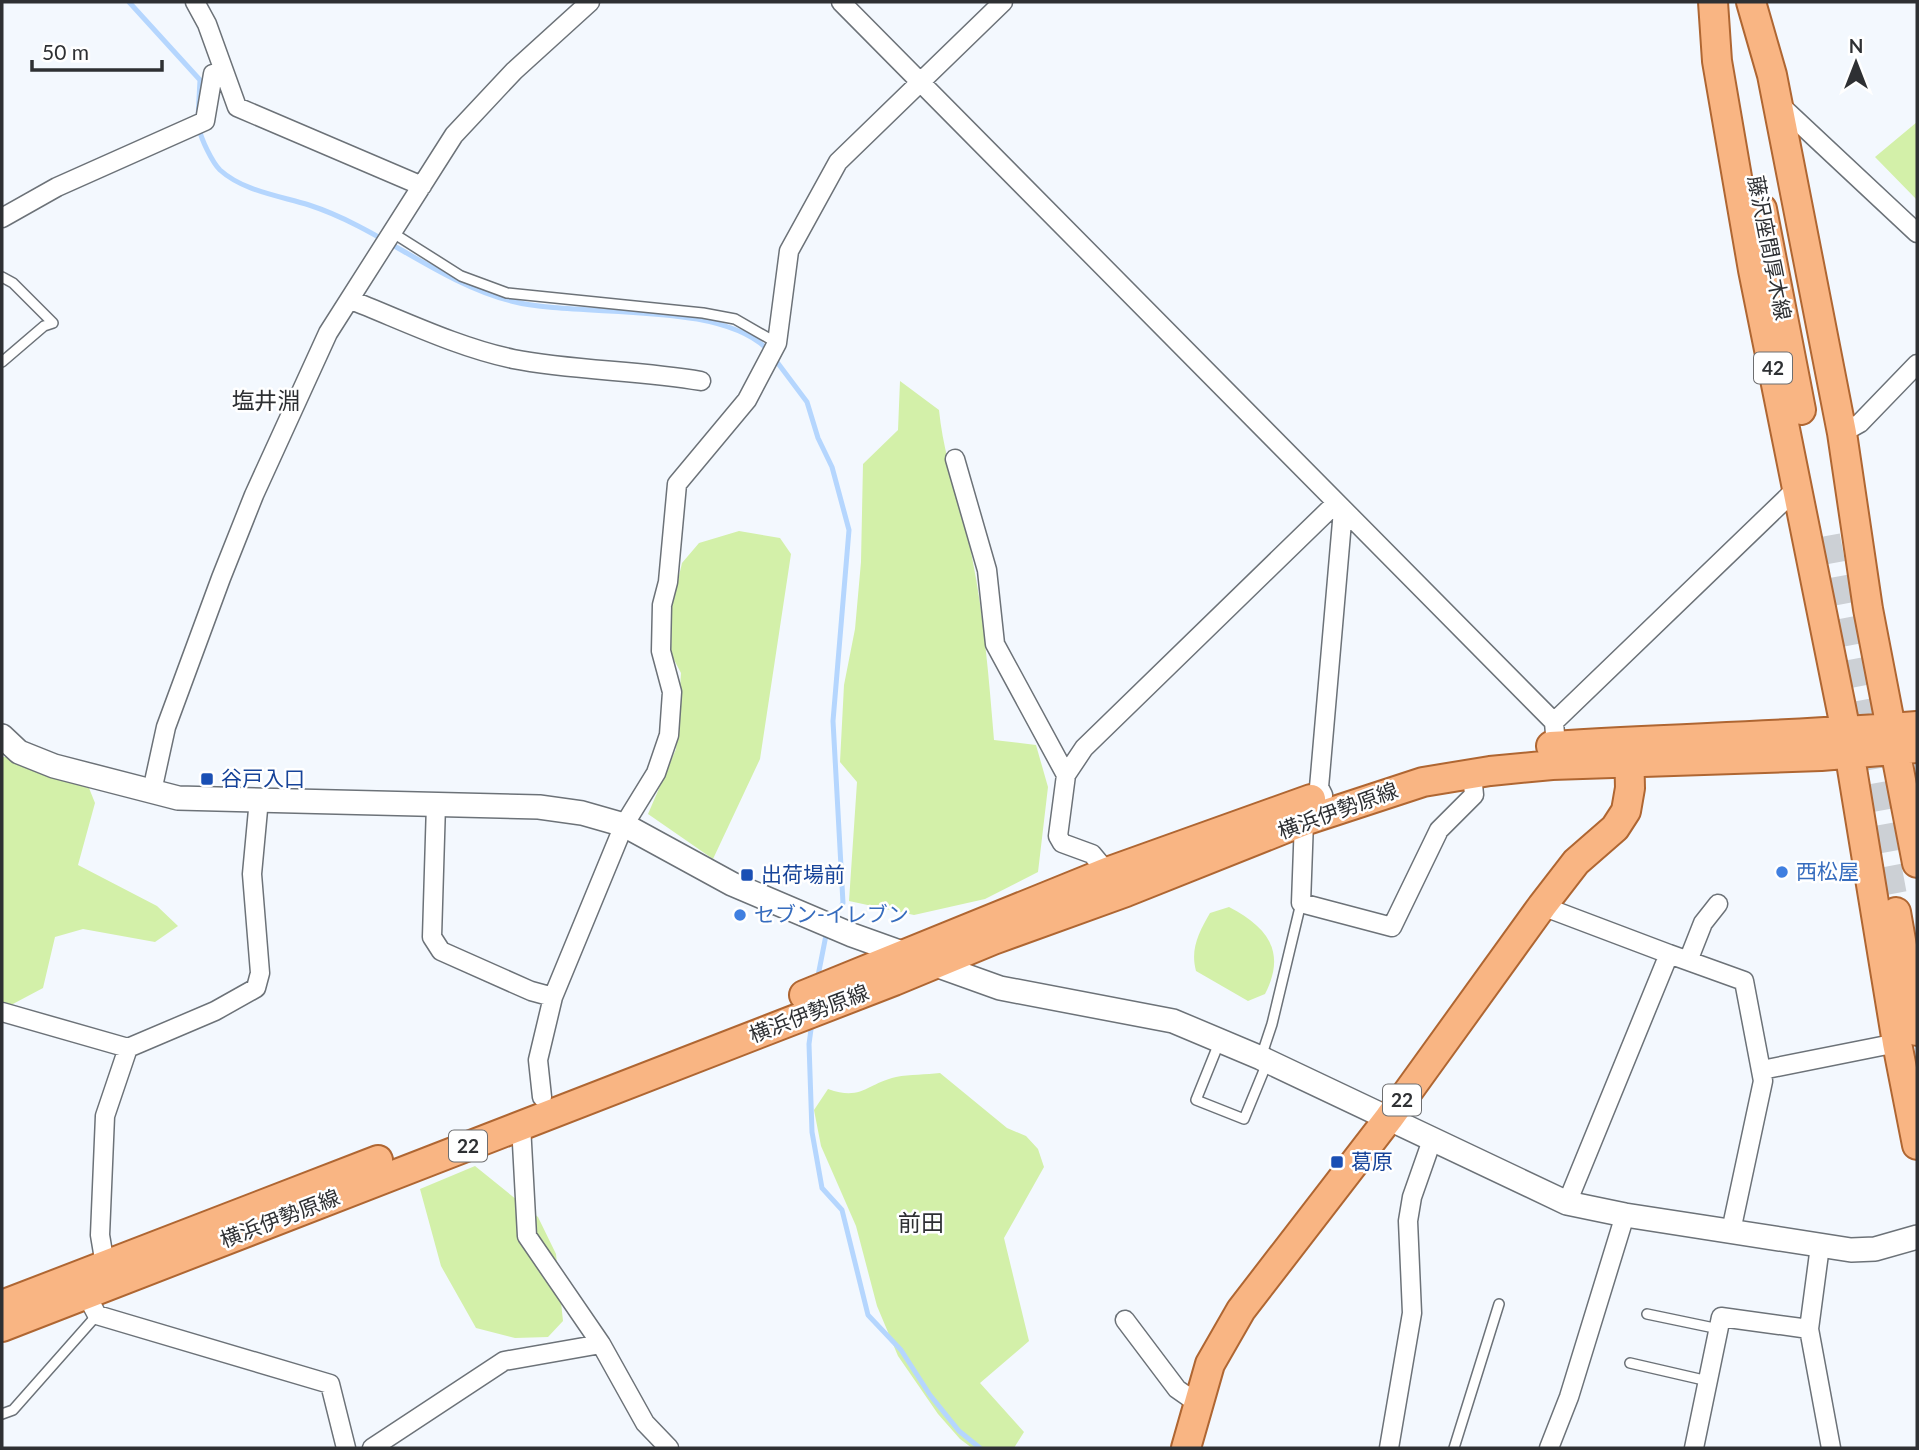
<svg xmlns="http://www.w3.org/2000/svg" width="1919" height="1450" viewBox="0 0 1919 1450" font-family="Lato,'Noto Sans JP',sans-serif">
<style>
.green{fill:#d3f0a9}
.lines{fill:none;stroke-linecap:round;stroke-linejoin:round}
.stream{stroke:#b5d6fe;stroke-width:5}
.primary-tunnel{stroke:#ccd0d5;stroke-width:28;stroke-dasharray:28 14;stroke-linecap:butt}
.service-casing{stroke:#6c7278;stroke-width:12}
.minor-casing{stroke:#6c7278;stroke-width:21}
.tertiary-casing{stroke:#6c7278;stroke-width:26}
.primary-casing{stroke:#af6632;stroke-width:32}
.service{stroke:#fff;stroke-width:9}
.minor{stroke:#fff;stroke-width:18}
.tertiary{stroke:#fff;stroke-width:23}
.primary{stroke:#f9b583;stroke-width:28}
.transit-dot{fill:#1a4fb4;stroke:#fff;stroke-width:2.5}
.shop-dot{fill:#3f7fe0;stroke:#fff;stroke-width:2.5}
.labels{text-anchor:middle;stroke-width:5;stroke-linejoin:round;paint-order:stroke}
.shield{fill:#fff;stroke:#6d6e70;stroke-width:2}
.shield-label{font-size:19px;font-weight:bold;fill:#2e3033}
.street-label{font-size:21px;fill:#2e3033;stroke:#fff}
.transit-label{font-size:21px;fill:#164399;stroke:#fff;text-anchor:start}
.shop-label{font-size:21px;fill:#366cbe;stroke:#fff;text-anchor:start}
.neighbourhood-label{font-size:23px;fill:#2e3033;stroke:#fff}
</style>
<rect width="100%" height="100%" fill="#f3f8fe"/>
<path class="green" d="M1917 122V200L1875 157Z
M900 381 939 410C944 461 963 507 972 557 984 617 989 679 994 740L1036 745 1048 787 1038 872 985 899 914 915 849 901 857 782 840 762 844 685 855 629 861 562 863 464 898 430Z
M739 531 780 538 791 554 760 759 713 859 648 814 676 749 681 673 671 654 672 606 682 563 699 543Z
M2 757H6L38 773 89 788 95 803 78 865 157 906 178 926 155 942 83 929 55 937 43 988 11 1005 2 1003Z
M1229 907C1267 927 1287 951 1265 994L1248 1001 1196 971C1190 949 1199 932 1210 913Z
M940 1073 1007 1128 1026 1136 1038 1149 1044 1167 1004 1238 1029 1341 980 1383 1024 1432 1014 1448H972L960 1439 938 1414 898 1356 877 1306 856 1226 821 1146 814 1110 828 1089C862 1101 866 1084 896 1077 910 1074 926 1075 940 1073Z
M475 1166 538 1217 556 1254 563 1321 548 1337 515 1338 476 1328 441 1266 420 1189Z"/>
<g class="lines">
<path class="stream" d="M129 2 200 80 198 118
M199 128C201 139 212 162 220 170 243 191 280 196 309 205 380 228 438 282 511 301 579 319 718 299 768 350
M774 358 807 402 818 438 832 467 849 530 833 721 843 903 832 921
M817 981 827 930
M812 1022 809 1044 812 1132 822 1188 842 1210 868 1315 901 1350 930 1395 959 1431 980 1448"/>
<path class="primary-tunnel" d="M1826 536 1896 912"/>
<defs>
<path id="service" d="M393 233 461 276 507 293 703 313 735 319 777 343
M2 277 13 283 53 323 44 326 2 362
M1219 1043 1196 1100 1244 1119 1267 1063
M1261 1057 1272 1024 1301 903
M1647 1314 1719 1329
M1630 1363 1708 1381
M2 1414 13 1410 97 1315
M1454 1448 1499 1304"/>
<path id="minor" d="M195 2 207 24 237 107 422 186
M841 2 1554 722 1556 746
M1778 103 1917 233
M2 218 57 187 205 121 213 74 224 71
M351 300C404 321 457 347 513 359 575 371 638 370 701 381
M1842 433 1860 423 1917 364
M955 459 987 570 995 644 1066 775
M1554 722 1797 488
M152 791 166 727 221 578 254 495 328 333 454 135 514 71 590 2
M1323 795 1319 787 1320 776 1343 510
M436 804 432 937 441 951 531 991 553 997
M1304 821 1301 903 1392 927 1439 830 1474 795 1472 773
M1107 872 1092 854 1062 843 1058 836 1066 775 1084 748 1336 503
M1542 906 1669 954
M1688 961 1703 923 1718 904
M2 1012 128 1048 215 1011 256 988 260 973 252 874 259 799
M1762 1070 1897 1043
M542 1097 538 1060 553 997 624 825 656 773 669 735 672 692 661 651 662 605 668 582 677 484 747 400 777 343 789 251 838 162 1003 2
M521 1125 527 1236 601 1344 645 1423 669 1448
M1567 1203 1669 954 1744 981 1763 1081 1731 1231
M1820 1246 1809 1329 1831 1448
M105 1265 100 1235 105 1116 128 1048
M86 1294 97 1315 330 1384 346 1448
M1125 1320 1177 1389 1197 1403
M372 1448 504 1361 601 1344
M1389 1448 1412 1313 1408 1221 1412 1197 1432 1140
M1549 1448 1569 1397 1625 1215
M1694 1448 1721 1317 1809 1329"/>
<path id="tertiary" d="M2 736 19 752 54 766 178 798 539 807 582 813 624 825 732 884 852 935 1000 988 1173 1021 1261 1058 1567 1203 1625 1215 1851 1250 1875 1249 1917 1237"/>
<path id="primary" d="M1713 2 1717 61 1753 270 1846 732 1897 1043 1917 1145
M1751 2 1772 75 1842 433 1868 609 1917 863
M1762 209 1801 410
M1551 746C1673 738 1796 736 1917 726
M1896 912 1917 1031
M804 995 1107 872 1311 799
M2 1305 378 1160
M2 1327 894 981 993 940 1126 892 1304 821 1423 782 1490 771 1552 765 1821 756 1917 748
M1186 1448 1210 1364 1241 1310 1389 1118 1542 906 1576 862 1615 828 1626 811 1630 788 1629 744"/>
</defs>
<use href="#service" class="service-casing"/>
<use href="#minor" class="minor-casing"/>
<use href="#tertiary" class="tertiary-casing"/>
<use href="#primary" class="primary-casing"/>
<use href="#service" class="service"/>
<use href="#minor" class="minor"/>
<use href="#tertiary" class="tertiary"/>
<use href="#primary" class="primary"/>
</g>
<g class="transit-dot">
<rect x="200" y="772" width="14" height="14" rx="3.5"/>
<rect x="740" y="868" width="14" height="14" rx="3.5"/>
<rect x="1330" y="1155" width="14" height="14" rx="3.5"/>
</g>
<g class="shop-dot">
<circle cx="1782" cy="872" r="7"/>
<circle cx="740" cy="915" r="7"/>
</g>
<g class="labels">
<g class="shield">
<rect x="1754" y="352.5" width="38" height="31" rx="5"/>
<rect x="1383" y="1084.5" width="38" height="31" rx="5"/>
<rect x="449" y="1130.5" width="38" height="31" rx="5"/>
</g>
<g class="shield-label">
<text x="1773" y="375">42</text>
<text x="1402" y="1107">22</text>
<text x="468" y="1153">22</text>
</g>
<g class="street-label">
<text transform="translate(1769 248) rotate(79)" y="7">藤沢座間厚木線</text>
<text transform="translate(1338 811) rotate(-20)" y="7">横浜伊勢原線</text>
<text transform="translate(809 1014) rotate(-21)" y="7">横浜伊勢原線</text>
<text transform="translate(280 1219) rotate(-21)" y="7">横浜伊勢原線</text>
</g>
<g class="transit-label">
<text x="221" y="786">谷戸入口</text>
<text x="761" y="882">出荷場前</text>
<text x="1351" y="1169">葛原</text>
</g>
<g class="shop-label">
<text x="1796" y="879">西松屋</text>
<text x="754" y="922">セブン-イレブン</text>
</g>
<g class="neighbourhood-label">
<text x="266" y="409">塩井淵</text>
<text x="921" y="1231">前田</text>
</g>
</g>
<rect width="1919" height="1450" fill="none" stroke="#2e3033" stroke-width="7"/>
<g transform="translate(1856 63)" stroke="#ffffff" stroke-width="5" paint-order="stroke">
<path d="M0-5L12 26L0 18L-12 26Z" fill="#2e3033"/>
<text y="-10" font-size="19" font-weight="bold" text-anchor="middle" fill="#2e3033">N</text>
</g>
<path d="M32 60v10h130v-10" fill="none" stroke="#2e3033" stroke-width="3.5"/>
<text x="42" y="60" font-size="21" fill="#2e3033" stroke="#ffffff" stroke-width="5" paint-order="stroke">50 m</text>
</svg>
